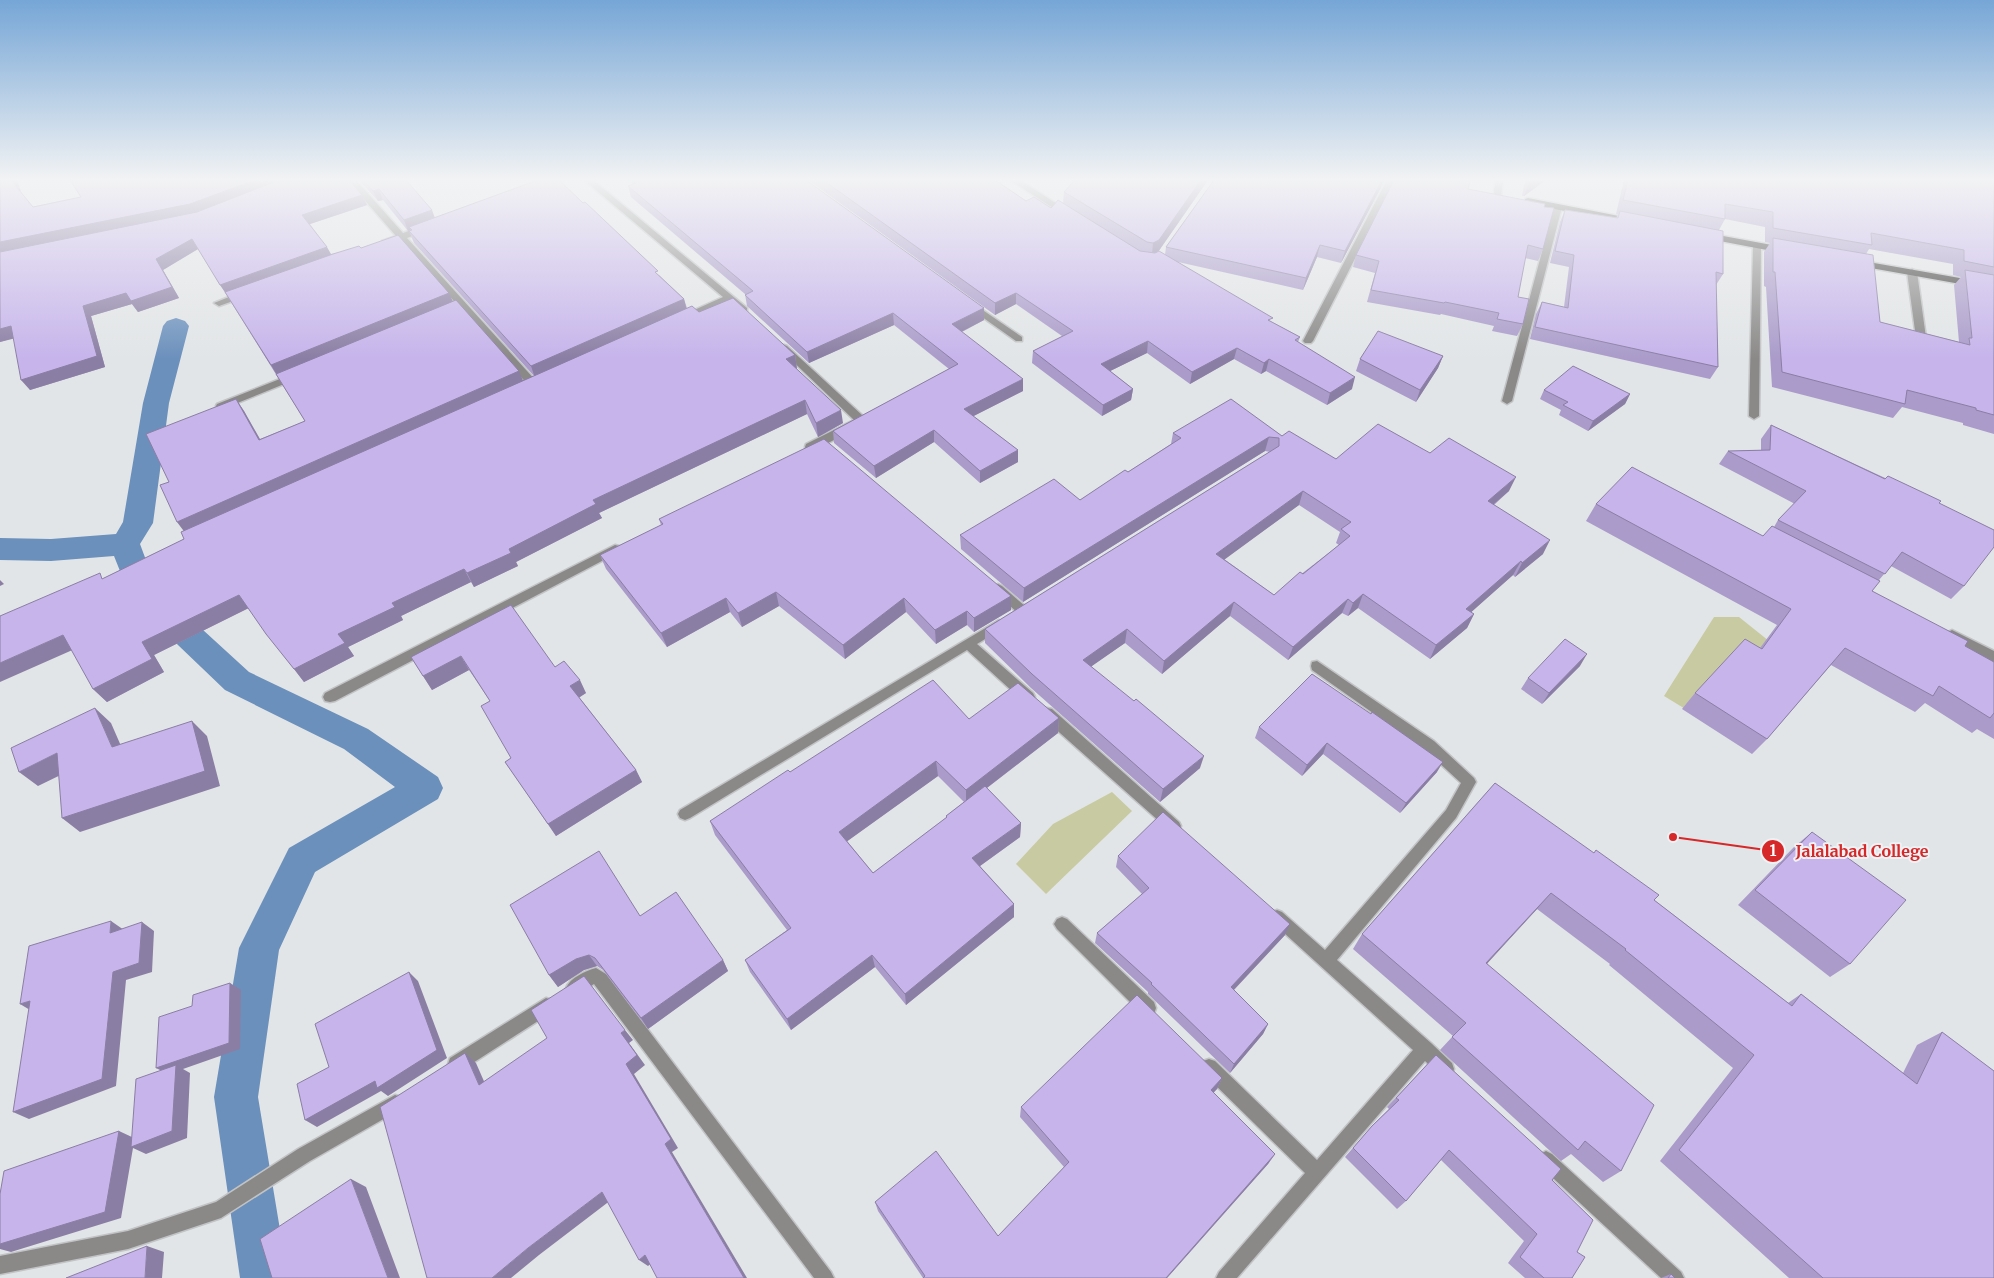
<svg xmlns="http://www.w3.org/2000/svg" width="1994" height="1278" viewBox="0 0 1994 1278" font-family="Merriweather,serif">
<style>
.green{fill:#c8cba1}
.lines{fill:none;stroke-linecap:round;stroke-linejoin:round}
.canal{fill:#6b90bc;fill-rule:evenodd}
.lane-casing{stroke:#c1c3c5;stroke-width:3}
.street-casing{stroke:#c1c3c5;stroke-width:3}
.primary-casing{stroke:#c1c3c5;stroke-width:3}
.lane{fill:#8a8988;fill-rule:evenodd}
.street{fill:#8a8988;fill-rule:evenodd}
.primary{fill:#43413f;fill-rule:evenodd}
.wall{fill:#aa9bca;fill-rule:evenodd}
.shaded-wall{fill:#8b7ea4}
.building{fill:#c6b4eb;stroke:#8b7ea4;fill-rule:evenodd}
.leader{fill:none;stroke:#d62828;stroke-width:2}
.callout-dot{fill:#d62828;stroke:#eff2f5;stroke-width:2}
.mark-label{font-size:15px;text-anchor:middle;font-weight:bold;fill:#fff}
.callout-label{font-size:16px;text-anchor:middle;font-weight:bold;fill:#d62828;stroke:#eff2f5;stroke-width:4;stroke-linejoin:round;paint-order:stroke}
</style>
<rect width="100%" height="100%" fill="#e2e5e7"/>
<path class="green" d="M1714 617H1739L1769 641 1723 732 1664 696Z
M1112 792 1132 811 1046 894 1016 864 1053 824Z"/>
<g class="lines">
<path class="canal" d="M176 318 185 321 189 326 169 403 153 523 140 544 156 587 249 672 368 729 438 777 443 788 438 799 315 872 279 950 258 1097 288 1278H240L214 1097 239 948 289 848 395 787 344 749 225 690 132 601 114 556 51 561 0 560V538L51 539 116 534 123 522 143 403 163 326 167 321Z"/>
<defs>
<path id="lane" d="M1912 269 1917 272 1927 345 1922 348 1917 345 1907 272Z"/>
<path id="street" d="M347 180H356L403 233 422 226H428V230L407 238 537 382V386H529L400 240 385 246 382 245V241L396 236Z
M584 180H593L747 308V312H741L729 302 687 320H681V316L723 297Z
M1010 180H1020L1071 213 1064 215Z
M1387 180H1395L1313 341 1311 343H1305L1303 341Z
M1495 180H1503L1501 197 1494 195Z
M1558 204 1562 207 1512 401 1507 404 1502 401 1554 207Z
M1757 243 1761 246 1759 416 1754 419 1749 416 1753 246Z
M244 291 247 292V296L219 306 214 303Z
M971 302 1022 337V341H1016L968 307 966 305Z
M784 345 787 346 862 415 865 421 860 427 814 450H806L805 447 806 444 854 420 781 350 779 348Z
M295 373 300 376 299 378 225 408H217L216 406 217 404Z
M615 545 619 546 621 549 619 552 335 701 330 702 325 701 323 697 325 693Z
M998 584 1002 586 1026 607 1028 610 1026 613H1018L994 592 992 589Z
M999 620 1003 622 1005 625 1003 628 977 644 1033 693 1035 697 1033 701 1028 702 1023 701 967 650 690 818 685 820 680 818 678 814 680 810Z
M1952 630 1994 651V662L1948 638 1946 635 1948 632Z
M1317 661 1434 741 1474 778 1476 782 1456 818 1337 960 1431 1043 1452 1063 1454 1069 1452 1075 1446 1077 1440 1075 1425 1061 1237 1278H1216L1219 1272 1305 1173 1203 1073 1201 1067 1203 1061 1209 1059 1215 1061 1317 1160 1413 1050 1272 922 1269 917 1272 912 1277 910 1282 912 1325 950 1446 810 1461 783 1424 749 1312 670 1311 666 1312 662Z
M1047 708 1052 709 1179 822 1181 826 1179 830 1174 832 1169 830 1042 717 1040 713 1042 709Z
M1062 917 1067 919 1154 1002 1156 1008 1154 1014 1148 1016 1142 1014 1057 929 1054 924 1057 919Z
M596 968 606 974 831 1272 834 1278H814L594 984 574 996 568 993 566 988C570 978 585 971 596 968Z
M546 998 552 1000 554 1006 552 1012 462 1070 456 1072 450 1070 448 1064 450 1058Z
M395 1095 401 1097 403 1103 401 1109 310 1161 221 1218 128 1249 0 1274V1256L128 1231 216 1202 298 1149Z
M1546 1151 1552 1154 1681 1272 1684 1278H1661L1540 1166 1537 1160 1540 1154Z"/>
<path id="primary" d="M1528 198 1629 218 1633 221 1629 224 1525 203V199Z
M1707 233 1783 247 1787 250 1783 253 1704 238 1703 236Z
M1857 260 1994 284V290L1854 265V261Z"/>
</defs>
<use href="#lane" class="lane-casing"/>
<use href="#street" class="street-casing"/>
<use href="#primary" class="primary-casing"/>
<use href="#lane" class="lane"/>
<use href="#street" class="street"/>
<use href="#primary" class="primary"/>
</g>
<path class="wall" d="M0 180 21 192 33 207 362 195 367 205 310 224 331 254 361 248 453 302 523 381 534 376 414 243 409 231 411 230 408 231 383 200 378 201 359 180H406L435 218 659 275 684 299 687 308 699 312 795 355 797 369H796L843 423 818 437 807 414 599 513 602 518 516 562 518 566 474 587 471 582 401 616 403 620 348 647 354 656 304 682 248 608 154 655 164 672 107 702 93 689 104 578 184 539V531L169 482 236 399 244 411 260 439 305 421 198 249 163 270 179 298 138 312 132 304 91 316 105 367 30 390 13 338 0 342Z
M629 180H806L984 320 962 332 1023 391 973 416 1018 450V462L980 483 934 442 876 478 834 443 833 431 949 369 894 325 809 363 747 306 745 294 631 197 628 186 633 184Z
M808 180H995L1026 201 1051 208 1063 204 1064 192 1075 180H1208L1158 252 1155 253 1165 255 1166 247 1214 180H1385L1341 263 1317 257 1303 290 1178 262 1272 322 1300 337 1298 342 1352 389 1327 405 1266 371 1261 374 1234 359 1190 384 1147 353 1110 371 1133 389 1131 400 1102 416 1032 363 1033 351 1062 336 1016 304 995 315Z
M1525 180H1546L1524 196H1522Z
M1624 180H1994V434L1963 425V423L1902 407 1893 418 1772 387 1766 287 1764 286V252L1770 243 1765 242V227L1725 219 1719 230 1723 274 1716 285 1718 367 1710 379 1530 339 1536 314 1542 302 1564 307 1569 267 1550 263 1560 222 1565 210 1616 218 1618 214H1616ZM1869 249 1953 264V275L1961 277 1954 285 1959 342 1880 322 1866 254Z
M1468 189 1543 249 1538 261 1525 258 1518 297 1523 324 1517 336 1492 331 1494 326 1441 314 1440 315 1367 302 1375 273 1353 267 1356 255Z
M1443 356 1438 368 1416 402 1356 371 1360 359Z
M1544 390 1630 394 1625 404 1588 431 1559 415 1561 410 1540 399Z
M1771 425 1939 503 1964 586 1951 599 1891 566 1879 580 1872 591 1965 646 1994 662V739L1977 729 1972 733 1925 703 1915 712 1831 665 1767 739 1752 754 1682 709 1695 693 1760 648 1777 625 1586 521 1596 504 1763 536 1774 527 1778 520 1795 504 1719 464 1728 451 1761 450V439Z
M1173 433 1282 436 1336 459 1430 453 1509 491 1494 505 1543 554 1515 577 1513 575 1471 612 1474 614 1467 628 1430 659 1358 608 1348 616 1342 613 1288 660 1230 616 1162 674 1125 643 1091 666 1200 768 1160 802 1031 688 985 643V629L1270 452 1265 451 1023 602 961 549 960 535 1080 500 1128 472 1171 444ZM1299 505 1340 532 1336 543 1339 545 1274 595 1224 559Z
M659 519 1011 610 974 632 967 625 936 644 906 612 845 659 779 606 742 627 730 612 667 647 606 569 600 555 661 525Z
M411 657 555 667 586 693 579 697 636 770 642 782 556 836 505 762 511 758 490 701 469 670 432 690Z
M1580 666 1542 704 1521 689 1528 678Z
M1312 674 1437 772 1400 813 1323 754 1302 776 1255 738 1259 727Z
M1059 718 1058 733 987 788 1021 823 1020 837 980 866 1014 904V917L906 1005 875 967 791 1030 750 972 745 960 787 930 715 835 710 821 790 772 969 719ZM938 776 964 802 946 816V818L873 873 847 841Z
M1495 783 1654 900 1788 1003 1801 994 1903 1073 1917 1045 1942 1032 1994 1278H1789L1660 1161 1733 1068 1609 965 1610 964 1537 909 1487 963 1621 1171 1603 1182 1571 1154 1561 1161 1440 1050 1453 1036 1353 949 1362 934Z
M1812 832 1850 964 1830 977 1738 905 1794 847Z
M1118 856 1285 935 1234 990 1268 1024 1263 1034 1230 1073 1148 994V992L1095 943 1097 933 1142 894 1116 867Z
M640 916 723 960 728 971 648 1029 603 970 597 966 584 970 558 987 549 975Z
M1436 1055 1552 1180 1577 1252 1572 1278H1525L1508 1263 1524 1241 1441 1160 1406 1201 1397 1209 1345 1157 1372 1126 1389 1109 1387 1107Z
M1222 1078 1217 1089 1213 1092 1275 1154 1268 1164 1167 1278H923L878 1211 875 1202 998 1236 1064 1167 1020 1117 1021 1107Z
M1671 1274 1675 1278H1661Z"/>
<path class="shaded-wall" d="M13 180H17L22 194 14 184Z
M255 180H288L196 214 0 255V242Z
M1201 180H1208L1158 252 1152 255 1153 243Z
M1382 180H1385L1341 263 1345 251Z
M1530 180H1546L1524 196Z
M379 189 383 200 378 201 373 191Z
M362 195 367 205 307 225 302 215Z
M432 210 436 221 409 227 411 230 408 231 404 220Z
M192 239 198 249 163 270 179 298 138 312 132 304 91 316 105 367 30 390 21 380 83 306 156 259Z
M1320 245 1317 257 1303 290 1306 278Z
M327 247 333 258 227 295 220 285Z
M449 293 454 304 278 377 271 365Z
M1016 293V304L995 315V303Z
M684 299 687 311 535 378 531 366Z
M984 308V320L953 336 952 324Z
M893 313 894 325 809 363 807 352Z
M11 326 20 337 0 342V329Z
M1148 341 1147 353 1100 376 1101 364Z
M1237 348 1234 359 1190 384 1192 372Z
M795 355 797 369 788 373 786 359Z
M1443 356 1438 368 1416 402 1420 390Z
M1269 359 1266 371 1261 374 1264 363Z
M519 371 524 383 186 534 177 522Z
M1355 377 1352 389 1327 405 1330 393Z
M1023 379V391L964 421V409Z
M1133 389 1131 400 1102 416 1103 405Z
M1630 394 1625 404 1588 431 1593 421Z
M236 399 244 411 267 452 259 440Z
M805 400 807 414 599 513 602 518 516 562 518 566 474 587 467 573 593 500Z
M841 410 843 423 818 437 816 423Z
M934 430V442L876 478 874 466Z
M1269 437 1265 451 1023 602 1024 588Z
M1018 450V462L980 483V471Z
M1516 477 1509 491 1481 515 1488 501Z
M1303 491 1299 505 1213 568 1216 554Z
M1550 540 1543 554 1515 577 1522 563Z
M1521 561 1513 575 1459 623 1466 609Z
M464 569 471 582 401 616 403 620 348 647 354 656 304 682 294 669 338 634 392 603Z
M0 580 4 584 0 586Z
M776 592 779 606 742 627 738 613Z
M1363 594 1358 608 1348 616 1353 603Z
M239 595 249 608 154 655 164 672 107 702 93 689 142 642Z
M1011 596V610L974 632V618Z
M726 598 730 612 667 647 661 633Z
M904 598 906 612 845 659 843 645Z
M1348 599 1342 613 1288 660 1293 647Z
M1234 602 1230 616 1162 674 1164 661Z
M967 611V625L936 644 935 630Z
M1474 614 1467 628 1430 659 1436 645Z
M1127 629 1125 643 1082 673 1083 660Z
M63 635 77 648 0 682V663Z
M1587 654 1580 666 1542 704 1549 693Z
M461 656 469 670 432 690 423 676Z
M580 680 586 693 577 699 570 686Z
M95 708 111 723 128 762 112 747Z
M1059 718 1058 733 966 804V790Z
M192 721 207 736 220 786 80 832 62 818Z
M1327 743 1323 754 1302 776 1307 765Z
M57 753 75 768 38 786 19 772Z
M1204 756 1200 768 1160 802 1163 789Z
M936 761 938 776 842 845 839 832Z
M1443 762 1437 772 1400 813 1406 803Z
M636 770 642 782 556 836 548 824Z
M1021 823 1020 837 973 871 972 858Z
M1551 893 1537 909 1474 978 1486 963Z
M1014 904V917L906 1005 905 994Z
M111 921 124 930 110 933Z
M142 922 154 931 152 972 126 980 116 1086 29 1119 13 1112 113 972Z
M1290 924 1285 935 1227 997 1231 987Z
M589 955 597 966 584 970 558 987 549 975 576 959Z
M872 955 875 967 791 1030 787 1019Z
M723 960 728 971 648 1029 641 1018Z
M409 972 418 981 447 1058 388 1096 381 1091 317 1127 305 1120Z
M230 983 241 990 240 1049 183 1069 190 1073 187 1138 146 1154 133 1148 121 1218 11 1252 0 1249V1244L119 1131 134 1138 168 1074 156 1068Z
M30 1001 35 1013 20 1004Z
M1268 1024 1263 1034 1230 1073 1234 1064Z
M625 1030 633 1040 629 1043 645 1065 634 1074 678 1148 672 1152 747 1278H744L665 1144 626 1064 621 1033Z
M465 1053 476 1063 490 1095 479 1085Z
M1222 1078 1217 1089 1206 1101 1211 1090Z
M1275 1154 1268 1164 1167 1278H1166Z
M351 1179 366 1187 400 1278H388Z
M602 1192 611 1200 539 1255 511 1278H492L528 1248Z
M147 1246 164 1252 162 1278H145Z
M645 1255 653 1262 648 1266 639 1260Z"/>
<path class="building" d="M0 180H13L14 184 33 207 81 197 70 180H255L190 204 0 242Z
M279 180H349L362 195 302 215 327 247 220 285 192 239 156 259 172 287 131 301 126 293 83 306 97 356 21 380 11 326 0 329V252L197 212Z
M363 180H406L432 210 404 220 379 189 373 191Z
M538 180H559L583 203 585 202 658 271 655 272 684 299 531 366 409 231 412 230 409 227Z
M639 180H806L984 308 952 324 1023 379 964 409 1018 450 980 471 934 430 874 466 833 431 958 364 893 313 807 352 745 295 753 291 628 186 640 181Z
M823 180H995L1026 201 1034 197 1051 208 1058 200 1140 251 1155 253 1159 251 1273 318 1268 320 1300 337 1295 340 1355 377 1330 393 1269 359 1264 363 1237 348 1192 372 1148 341 1101 364 1133 389 1103 405 1033 351 1073 331 1016 293 995 303Z
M1075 180H1201L1159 240 1153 243 1147 242 1064 192Z
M1214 180H1382L1345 251 1320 245 1306 278 1166 247Z
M1394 180H1466L1470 181 1468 189 1545 204 1544 207 1554 208 1543 249 1528 245 1518 297 1529 299 1523 324 1497 319 1499 313 1445 302 1444 303 1371 290 1379 261 1356 255Z
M1628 180H1994V267L1964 261V250L1871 233 1872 245 1773 228V212L1725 204V219L1623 200Z
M1565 210 1618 218 1620 211 1723 231V274L1716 272 1718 367 1535 327 1542 302 1568 308 1574 255 1555 251Z
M398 235 449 293 271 365 225 292 333 254 359 246 361 248Z
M1773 238 1873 255 1880 322 1970 345 1969 338H1972L1965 270 1994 275V415L1976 410V408L1907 390 1905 404 1782 372 1775 272H1773Z
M733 298 795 355 786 359 841 410 816 423 805 400 593 500 596 504 509 549 511 553 467 573 464 569 392 603 395 607 338 634 345 643 294 669 266 634 239 595 142 642 152 659 93 689 63 635 0 663V616L100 573 102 579 184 539 181 532 692 306 699 312Z
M456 300 519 371 177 522 160 485 169 482 146 434 236 399 259 440 305 421 276 374Z
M1378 331 1443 356 1420 390 1360 359Z
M1573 366 1630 394 1593 421 1563 405 1568 402 1544 390Z
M1231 399 1282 436 1289 431 1336 459 1378 424 1430 453 1449 438 1516 477 1488 501 1550 540 1522 563 1521 561 1466 609 1474 614 1436 645 1363 594 1353 603 1348 599 1293 647 1234 602 1164 661 1127 629 1083 660 1134 701 1136 699 1204 756 1163 789 1032 674 985 629 1279 446V438L1269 437 1024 588 960 535 1054 479 1080 500 1125 470 1128 472 1181 438 1173 433ZM1303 491 1351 522 1341 529 1350 536 1303 574 1300 572 1274 595 1216 554Z
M1771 425 1885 479 1888 476 1941 501 1939 503 1994 530V547L1964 586 1902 552 1885 574 1778 520 1806 491 1728 451 1770 450Z
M824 439 1011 596 974 618 967 611 935 630 904 598 843 645 776 592 738 613 726 598 661 633 600 555 663 524 659 519Z
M1632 467 1763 536 1772 526 1880 581 1872 591 1968 641 1965 646 1994 662V713L1990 718 1939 686 1933 696 1845 648 1767 739 1695 693 1745 639 1762 649 1791 609 1596 504Z
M511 605 555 667 564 661 580 680 570 686 636 770 548 824 505 762 511 758 481 706 490 701 461 656 423 676 411 657Z
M1565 639 1587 654 1549 693 1528 678Z
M1312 674 1371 714 1372 712 1443 762 1406 803 1327 743 1307 765 1259 727Z
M933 680 969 719 1018 683 1059 718 966 790 936 761 839 832 873 873 947 817 946 816 985 786 1021 823 972 858 1014 904 905 994 872 955 787 1019 745 960 791 928 710 821 788 770 790 772Z
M95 708 112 747 192 721 205 771 62 818 57 753 19 772 11 748Z
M1495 783 1594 853 1596 850 1659 895 1654 900 1792 1006 1801 994 1917 1084 1942 1032 1994 1071V1278H1823L1679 1150 1754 1055 1625 950 1626 949 1551 893 1486 963 1654 1105 1621 1171 1585 1141 1578 1150 1452 1037 1466 1023 1362 934Z
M1163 812 1290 924 1231 987 1268 1024 1234 1064 1151 984 1152 983 1097 933 1149 888 1118 856Z
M1812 832 1906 900 1850 964 1755 890Z
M599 851 640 916 676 892 723 960 641 1018 595 958 589 955 576 959 549 975 510 905Z
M111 921 110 933 142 922 139 963 113 972 102 1079 13 1112 30 1001 20 1004 29 946Z
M409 972 437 1050 377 1088 375 1081 305 1120 297 1084 329 1067 315 1024Z
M584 976 625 1030 621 1033 637 1055 626 1064 671 1139 665 1144 744 1278H657L645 1255 639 1260 602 1192 528 1248 492 1278H427L380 1107 465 1053 479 1085 547 1038 531 1010Z
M230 983 229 1043 156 1068 159 1017 192 1006 193 995Z
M1137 995 1222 1078 1211 1090 1275 1154 1166 1278H923L925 1276 875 1202 936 1151 998 1236 1069 1162 1021 1107Z
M1436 1055 1561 1169 1552 1180 1593 1220 1577 1252 1585 1257 1572 1278H1544L1520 1257 1537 1234 1449 1150 1406 1201 1353 1148 1372 1126 1399 1100 1396 1098Z
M176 1065 172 1131 131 1147 136 1079Z
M119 1131 105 1212 0 1244V1194L4 1171Z
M351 1179 388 1278H272L260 1239Z
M147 1246 145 1278H66Z
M1671 1274 1675 1278H1668Z"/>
<linearGradient id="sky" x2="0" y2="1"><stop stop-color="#76a6d6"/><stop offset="0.5" stop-color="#f2f3f4"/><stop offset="1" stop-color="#f2f3f4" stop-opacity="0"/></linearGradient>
<rect width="1994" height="359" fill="url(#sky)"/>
<path class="leader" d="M1673 837L1773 851"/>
<g class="callout-dot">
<circle cx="1673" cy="837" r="5"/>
<circle cx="1773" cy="851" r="12"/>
</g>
<g class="mark-label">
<text x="1773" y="856">1</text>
</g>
<g class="callout-label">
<text x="1862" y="857">Jalalabad College</text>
</g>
</svg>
